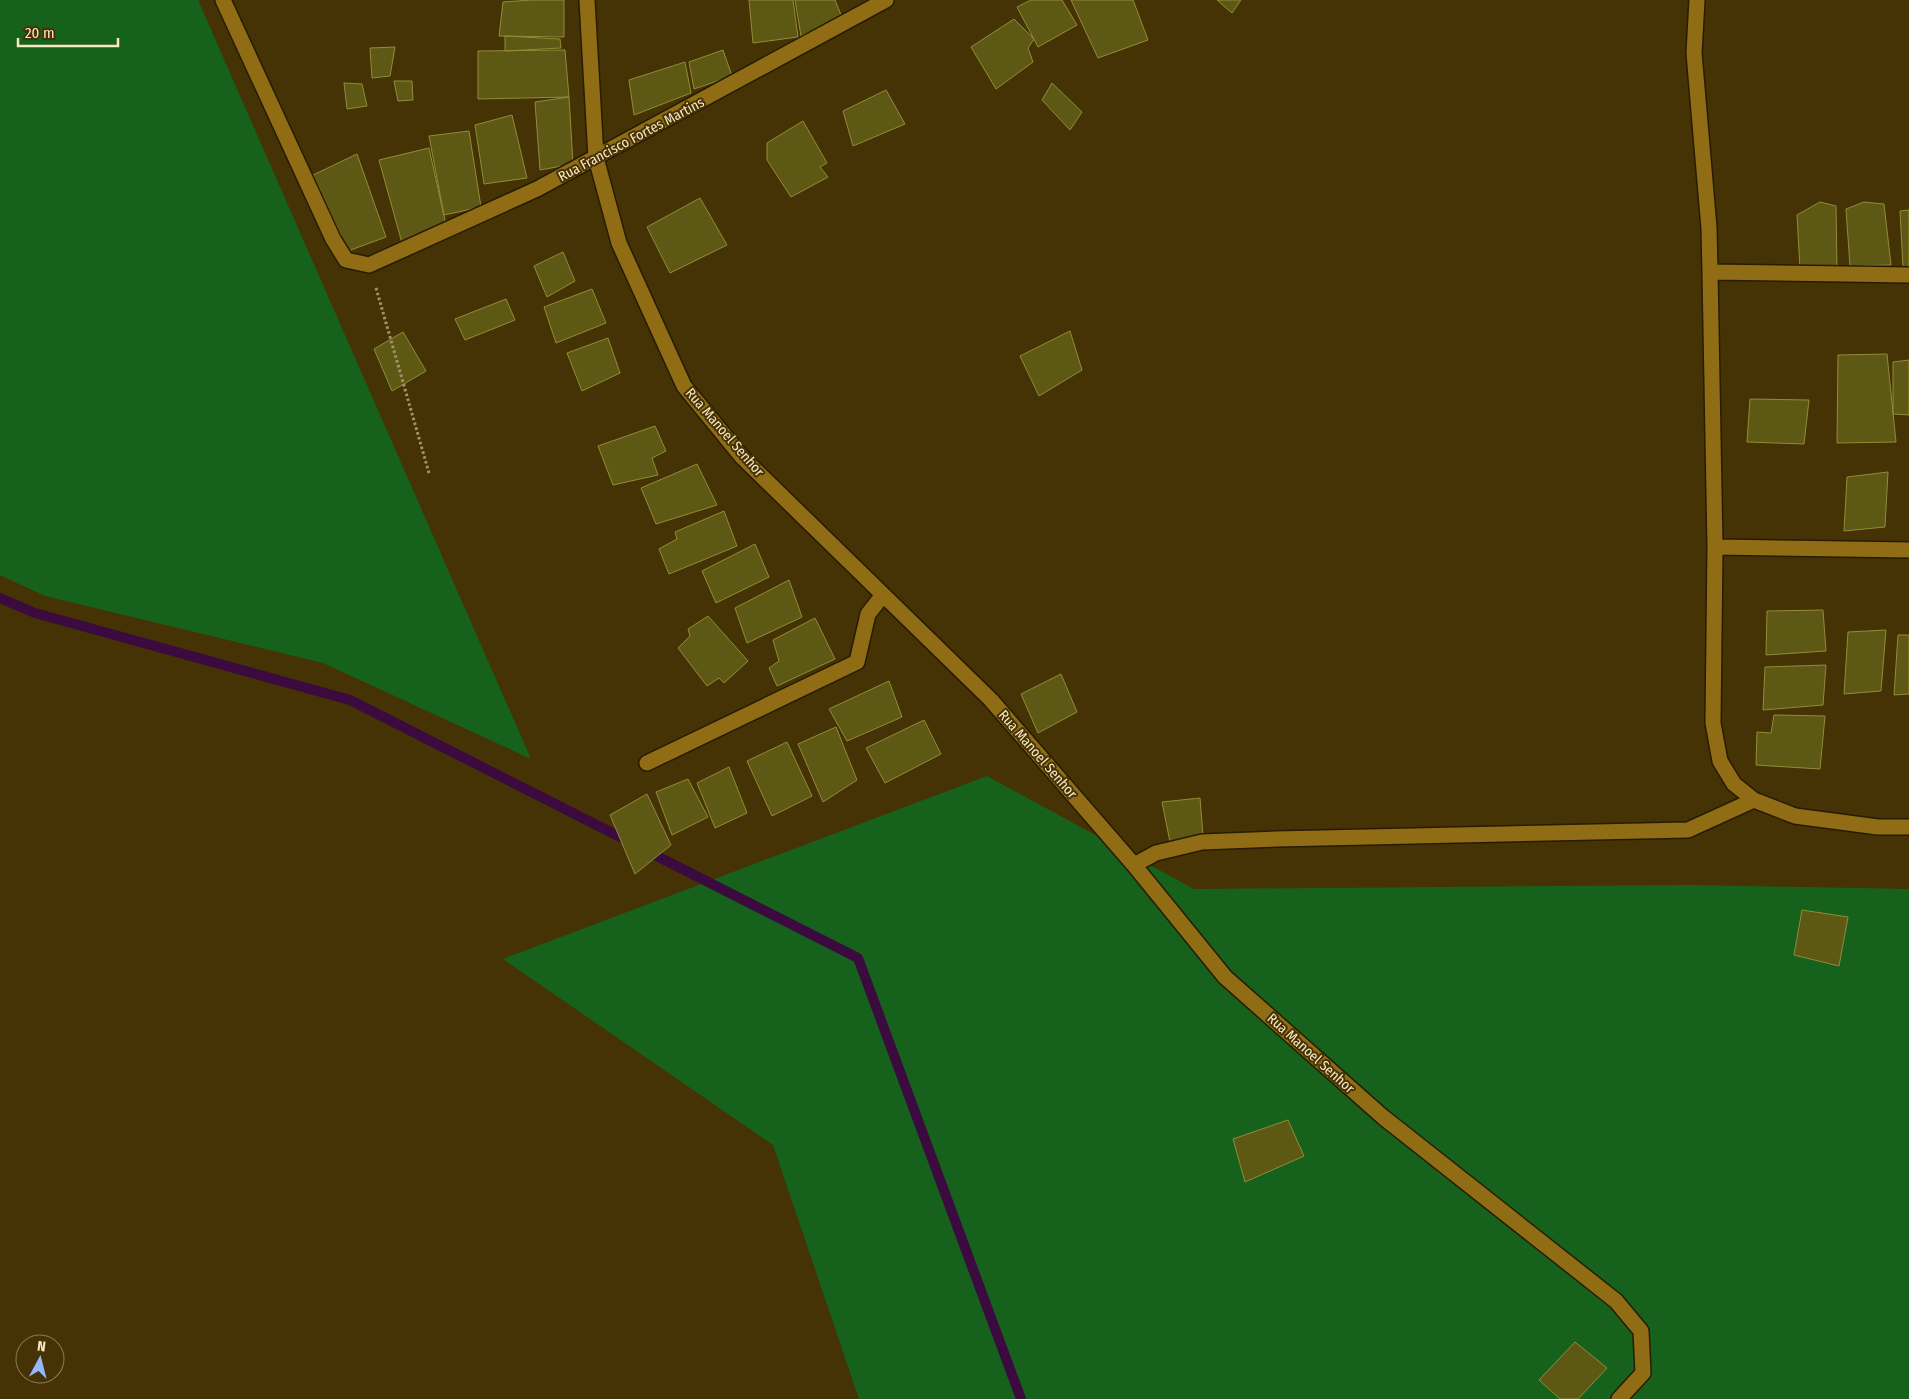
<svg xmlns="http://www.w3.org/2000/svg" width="1909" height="1399" viewBox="0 0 1909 1399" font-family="'Fira Sans Condensed',sans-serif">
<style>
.green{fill:#16621d}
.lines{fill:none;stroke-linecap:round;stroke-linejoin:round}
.stream{stroke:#3b0a3f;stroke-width:10}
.building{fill:#5e5815;stroke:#938c36}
.minor-casing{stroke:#271c03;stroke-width:18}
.path{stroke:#a6936a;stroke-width:3;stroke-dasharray:2.5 2.5;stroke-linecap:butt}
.minor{stroke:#906d15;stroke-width:15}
.labels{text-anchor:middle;stroke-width:4;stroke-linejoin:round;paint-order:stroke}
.street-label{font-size:14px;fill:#fae7c1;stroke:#453305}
</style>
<rect width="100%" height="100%" fill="#453305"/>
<path class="green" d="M0 0H198L531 759 323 663 45 596 0 575Z
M987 776 1194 889 1690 885 1909 889V1399H859L773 1145 503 959Z"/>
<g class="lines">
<path class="stream" d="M0 598 35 613 350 700 630 842
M645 850 858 958 1021 1399"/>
</g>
<path class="building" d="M531 0H564V37L499 36 503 2Z
M749 0H793L798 37 753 43Z
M795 0H835L843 20 801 36Z
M1031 0H1062L1077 25 1038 47 1017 7Z
M1071 0H1133L1148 40 1098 58Z
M1217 0H1241L1232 13Z
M1014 19 1034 39 1028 48 1033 62 996 89 971 47Z
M505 36 560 39 561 48 505 51Z
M395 47 390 76 372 78 370 48Z
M565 50 569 97 478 99V51Z
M723 50 732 76 694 89 689 62Z
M685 62 691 93 634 115 629 80Z
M394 81H412L413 100 398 101Z
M344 83 362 84 367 106 347 109Z
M1052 83 1082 112 1070 130 1042 100Z
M886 90 905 124 853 146 843 111Z
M569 97 573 164 540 170 535 102Z
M512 115 527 178 484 184 475 125Z
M803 121 827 163 820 167 828 177 791 197 767 160V143Z
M469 131 481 207 444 215 429 136Z
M429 148 446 225 402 243 379 160Z
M357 154 386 237 348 251 313 175Z
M700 198 727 245 670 273 647 227Z
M1820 202 1836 206 1837 268 1800 269 1797 215Z
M1864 202 1884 204 1891 265 1850 266 1846 209Z
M1909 210V266L1903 267 1900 211Z
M563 252 575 281 547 297 534 266Z
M592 289 606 323 556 343 544 307Z
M506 299 515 320 465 340 455 319Z
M1070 331 1082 370 1039 396 1020 356Z
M403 332 426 371 392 391 374 349Z
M608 338 620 373 582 391 567 353Z
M1887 354 1896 442 1837 443 1838 355Z
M1909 360V415L1893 414V362Z
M1750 399 1809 400 1804 444 1747 442Z
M655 426 666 451 652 458 658 475 613 485 598 446Z
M697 464 717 505 656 524 641 488Z
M1888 472 1885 527 1844 531 1847 477Z
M724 511 737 546 669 574 659 549 677 539 675 532Z
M755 544 769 577 716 603 702 571Z
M789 580 802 617 747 643 735 608Z
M1823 610 1826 651 1766 655 1767 611Z
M708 616 748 661 724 683 719 678 707 686 678 648 690 636 688 629Z
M815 618 835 659 777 686 769 668 779 661 773 640Z
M1886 630 1881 691 1844 694 1848 632Z
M1898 635H1909V694L1894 695Z
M1826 665 1823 705 1763 710 1765 667Z
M1061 674 1077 712 1038 733 1021 694Z
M889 681 902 717 847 741 829 709Z
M1774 715 1825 716 1820 769 1756 765 1757 732 1771 733Z
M924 720 941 754 885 783 866 748Z
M836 727 857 780 823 802 798 744Z
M787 742 812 796 772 816 747 761Z
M729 767 747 813 715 828 697 783Z
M688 779 708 817 672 835 656 792Z
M647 794 671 845 635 874 610 815Z
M1200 798 1203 836 1170 842 1162 802Z
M1802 910 1848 917 1839 966 1794 955Z
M1288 1120 1304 1156 1245 1182 1233 1139Z
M1575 1342 1607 1368 1578 1399H1560L1539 1380Z"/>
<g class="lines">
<defs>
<path id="minor" d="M223 0 333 239 346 260 369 265 537 189 886 0
M587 0 596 158 619 243 684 386 742 457 991 700 1134 865 1225 977 1383 1117 1616 1301 1641 1331 1643 1373 1619 1399
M1697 0 1694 53 1709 228 1710 272 1715 547 1713 723 1720 761 1734 784 1754 800 1795 816 1878 827H1909
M1710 272 1909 275
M1715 547 1909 550
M647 763 857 662 868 614 883 595
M1134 865 1156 853 1202 842 1276 839 1688 830 1754 800"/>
</defs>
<use href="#minor" class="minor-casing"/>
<path class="path" d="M376 288 429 473"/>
<use href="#minor" class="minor"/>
</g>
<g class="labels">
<g class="street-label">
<text transform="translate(631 139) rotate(-28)" y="5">Rua Francisco Fortes Martins</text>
<text transform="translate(725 432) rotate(49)" y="5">Rua Manoel Senhor</text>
<text transform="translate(1038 754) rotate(49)" y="5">Rua Manoel Senhor</text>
<text transform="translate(1311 1053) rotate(42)" y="5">Rua Manoel Senhor</text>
</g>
</g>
<g transform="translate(40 1359) rotate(7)"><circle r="24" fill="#453305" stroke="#8d7b50"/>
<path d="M0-4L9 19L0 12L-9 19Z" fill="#95b7fd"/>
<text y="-8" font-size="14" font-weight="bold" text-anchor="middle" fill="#fae7c1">N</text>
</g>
<path d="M18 38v8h100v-8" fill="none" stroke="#fae7c1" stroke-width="2.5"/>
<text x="25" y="38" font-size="15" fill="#fae7c1" stroke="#453305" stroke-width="4" paint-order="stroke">20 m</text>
</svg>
